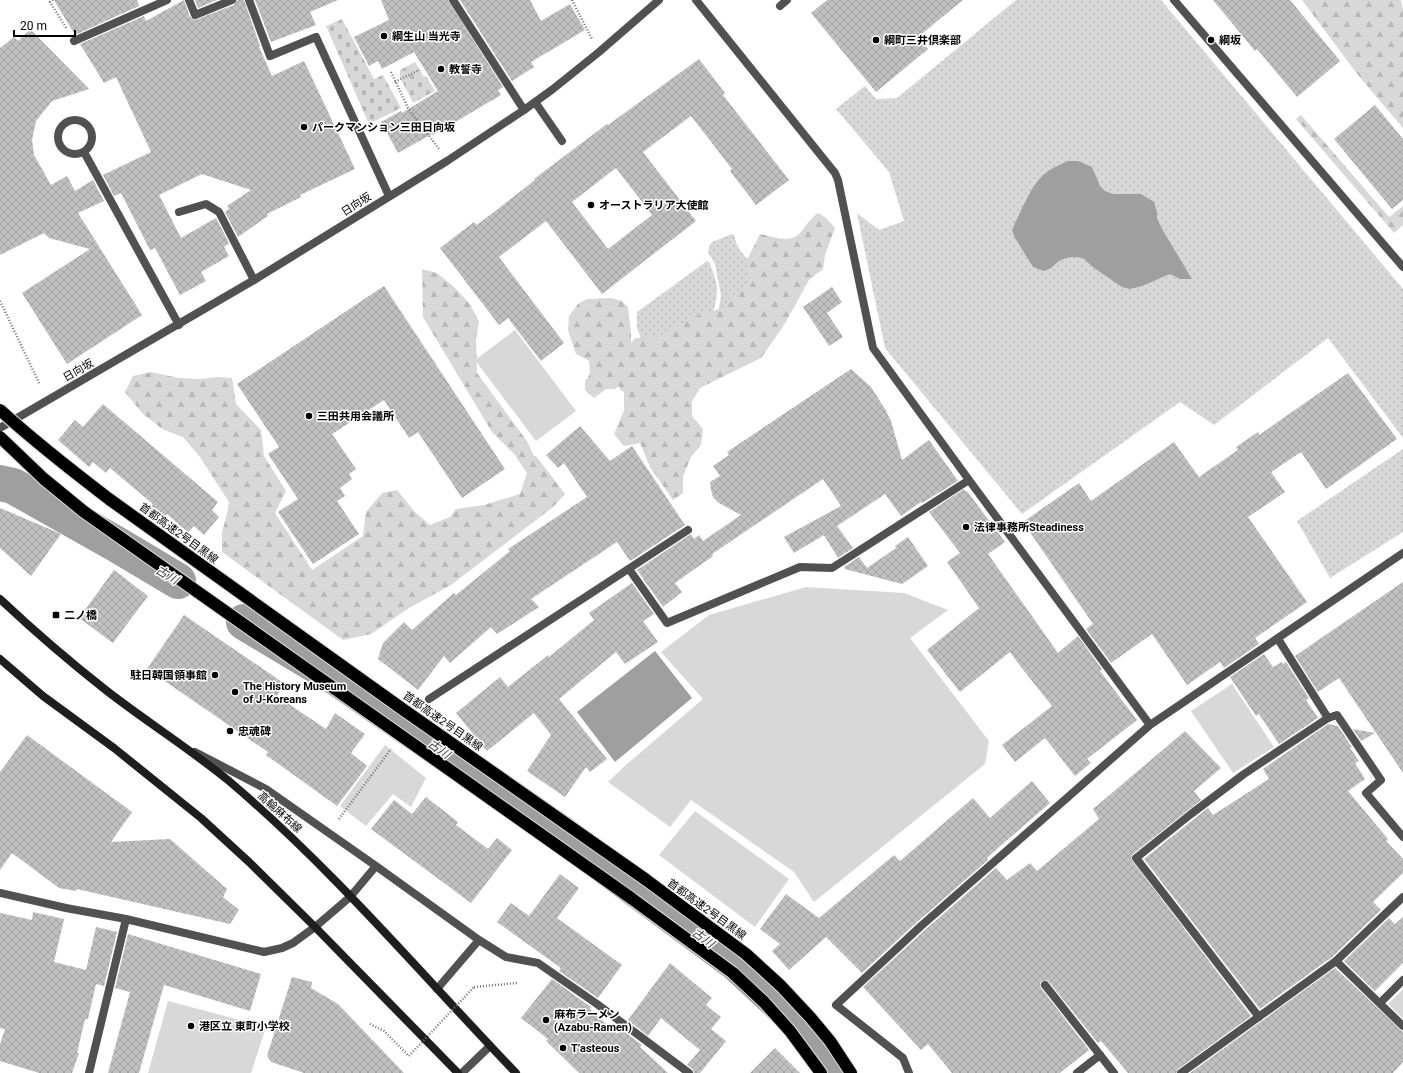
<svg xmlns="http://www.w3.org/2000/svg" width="1403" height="1073" viewBox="0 0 1403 1073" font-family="Roboto,'Noto Sans JP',sans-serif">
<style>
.grass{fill:url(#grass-dots)}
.forest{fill:url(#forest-firs)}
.cemetery{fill:url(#cemetery-stones)}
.park{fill:#d8d8d8}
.water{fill:#9f9f9f}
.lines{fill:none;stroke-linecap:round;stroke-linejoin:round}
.river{stroke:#9f9f9f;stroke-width:36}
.building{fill:url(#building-cross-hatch);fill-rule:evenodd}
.motorway-casing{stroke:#dbdbdb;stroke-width:14}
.path{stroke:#737373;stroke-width:2.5;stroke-dasharray:1 2;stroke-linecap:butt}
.service{stroke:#515151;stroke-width:8}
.minor{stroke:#515151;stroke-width:8}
.tertiary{stroke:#515151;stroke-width:8}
.secondary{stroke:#1e1e1e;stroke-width:8}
.motorway{stroke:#000;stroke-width:12}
.motorway-bridge-casing{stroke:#dbdbdb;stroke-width:14;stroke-linecap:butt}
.path-bridge{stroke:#737373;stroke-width:2.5;stroke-dasharray:1 2;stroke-linecap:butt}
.motorway-bridge{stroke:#000;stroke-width:12}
.poi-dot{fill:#000;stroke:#fff;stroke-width:1.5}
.labels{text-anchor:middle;stroke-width:3;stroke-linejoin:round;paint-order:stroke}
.poi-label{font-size:11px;font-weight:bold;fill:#000;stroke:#fff;text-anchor:start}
.street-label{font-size:11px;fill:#000;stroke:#fff}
.water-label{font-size:12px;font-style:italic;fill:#404040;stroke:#fff}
</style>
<defs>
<pattern id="grass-dots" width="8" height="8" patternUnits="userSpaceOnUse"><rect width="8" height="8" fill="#d8d8d8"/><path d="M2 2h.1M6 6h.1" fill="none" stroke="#b8b8b8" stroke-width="1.8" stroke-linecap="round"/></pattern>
<pattern id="forest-firs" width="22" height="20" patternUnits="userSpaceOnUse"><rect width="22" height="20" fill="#d8d8d8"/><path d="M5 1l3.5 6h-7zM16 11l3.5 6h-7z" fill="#b8b8b8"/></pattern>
<pattern id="cemetery-stones" width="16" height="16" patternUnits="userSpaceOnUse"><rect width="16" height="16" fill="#d8d8d8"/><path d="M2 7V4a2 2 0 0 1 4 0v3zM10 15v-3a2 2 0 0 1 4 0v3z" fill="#b8b8b8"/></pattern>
<pattern id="building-cross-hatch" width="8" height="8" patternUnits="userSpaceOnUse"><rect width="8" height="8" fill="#c0c0c0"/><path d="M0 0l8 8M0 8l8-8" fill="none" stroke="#a3a3a3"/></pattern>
</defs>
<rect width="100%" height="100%" fill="#fff"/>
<path class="grass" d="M1016 0H1161L1403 289V438L1328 338 1214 425 1180 402 1022 514 885 348 857 213 879 230 904 221 889 172 836 109 865 86 876 99 897 98Z
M732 234 734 235C737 249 745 257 754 266V287L717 318 721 296 715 264 708 252 709 247 712 242Z
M707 261 710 263C712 270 716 279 717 287 718 304 710 318 704 332L642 341 637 328V312Z
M1403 449V532L1330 578 1297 521Z"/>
<path class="forest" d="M1302 0H1401L1403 9V128L1358 75Z
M1301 115 1389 217 1403 206V225L1394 233 1296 119Z
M818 213 825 217 835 228 825 255 823 269 809 280 784 325 761 358 700 388 692 401V416L703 429 701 445 691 457 683 476V493L673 500 650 467 640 443 624 446 614 434 624 410V392L620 390 619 386 615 389H606L594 398 585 390V381L590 374 589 361 576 354 568 330 569 316 578 304 587 299 611 298 622 301 628 307 631 334V343L635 338 655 337 669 331 693 317 725 307C728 303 730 297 734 294 743 285 758 280 745 264L760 234C771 236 788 243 798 235 805 228 809 219 818 213Z
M422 269 437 273 454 287 470 304 479 322 476 338 477 373 527 441 534 456H536L565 494 553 507 451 585 409 608 371 634 343 640 222 552V532L227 514 229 502 200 457 183 437 162 429 142 413 125 392 133 376 151 372 179 378 200 379 218 377 232 378 236 404 261 430 264 456 286 491 275 513 312 570 363 536 366 512 382 493 397 490 415 512 430 525 450 517 456 509 484 505 520 494 527 473 516 457H517L492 432 423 317Z"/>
<path class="cemetery" d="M342 19 374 79 383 75 401 108 369 124 326 26Z
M415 62 424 77 426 76 435 91 413 103 400 77V70Z"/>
<path class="park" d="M515 330 576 411 536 441 475 360Z
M806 587 904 593 948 610 910 638 989 741 985 764 814 902 794 872 691 800 670 827 608 782 627 764 703 699 661 652 709 615Z
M1232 684 1274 747 1233 773 1191 711Z
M385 745 426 778 411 807 393 794 366 826 340 806Z
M695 811 789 879 755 927 659 855Z
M1403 989V1019L1388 1004Z
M168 1001 266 1027 251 1073H148Z"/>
<path class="water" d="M1068 161H1078L1092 167 1100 186 1105 191 1113 194H1141L1154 202 1157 212V218L1162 229 1192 279H1180L1170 274 1142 286 1130 289 1122 287 1094 268 1083 258 1073 257 1066 258 1059 261 1051 268 1044 271 1033 267 1015 238 1012 230C1019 215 1031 186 1043 175 1050 169 1059 165 1068 161Z
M655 651 692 698 615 762 577 712Z"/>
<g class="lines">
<path class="river" d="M0 483 13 486 116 544 178 581
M244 622 334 676 559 832 736 963 794 1017 836 1073"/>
</g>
<path class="building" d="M54 0H137L139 6 75 35Z
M184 0 190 17 195 20 234 5 237 0H244L260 46 259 47 272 76 304 61 355 169 300 195 301 197 267 214 268 216 238 237 225 212 229 209 227 206 251 190 202 174 159 195 181 238 216 218 229 243 224 247 229 256 201 272 206 281 180 295 155 248 150 250 121 193 114 196 103 175 151 152 116 77 104 83 80 44 144 16 146 21Z
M195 0H217L198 8Z
M255 0H338L310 12 316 25 271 42Z
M381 0H448L503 87 498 90 501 95 433 135 432 134 398 153 381 122 401 111 402 113 438 91 414 52 382 69 378 61 369 66 354 37 389 20Z
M460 0H530L541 21 570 4 585 30 531 62 534 67 512 81Z
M827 0H963L918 37 928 49 876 92 811 13Z
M1213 0H1290L1340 61 1297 97 1257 49 1255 51Z
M30 29 89 89 52 101 36 121 32 140 34 155 51 185 67 176 75 191 93 180 104 201 78 213 142 315 67 364 22 293 90 249 49 238 44 233 0 255V48L14 37 18 41Z
M699 59 725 93 723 95 789 180 756 205 730 171 732 169 691 116 643 152 696 221 602 294 546 221 499 257 564 343 541 361 508 318 499 325 440 248 474 222 477 225 535 180 534 179 607 124 608 125ZM616 168 652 215 608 249 572 202Z
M1375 105 1403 139V200L1392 209 1334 139Z
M384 286 505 469 462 498 418 432 409 438 384 400 332 434 356 469 349 474 352 479 340 488 345 496 337 501 359 534 313 564 278 512 298 499 268 454 279 447 237 384Z
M832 287 842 302 827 313 843 337 829 346 803 307Z
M851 369 871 387 885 409 891 421 902 460 929 440 958 481 922 503 921 502 901 516 885 494 837 526 853 548 838 558 824 535 794 553 784 537 841 506 823 479 712 554 713 556 675 583 682 592 663 607 637 570 691 534 694 539 699 535 703 541 741 515 719 503 713 497 711 490 710 482 720 476 713 466 729 455 727 452Z
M1348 373 1397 439 1326 489 1301 452 1271 472 1285 492 1248 517 1307 602 1255 638 1259 644 1224 668 1220 662 1187 685 1152 634 1111 663 1086 629 1093 624 1023 522 1079 483 1091 501 1174 442 1199 477 1238 450 1236 447 1258 432 1259 435Z
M103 404 218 502 212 510 219 517 204 535 194 526 188 532 167 514 163 519 150 508 153 504 110 468 106 473 93 462 89 467 58 440 75 420 83 427Z
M580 426 610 461 632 446 685 525 630 561 617 542 531 599 539 607 497 634 491 627 450 663 444 656 418 690 378 659 383 643 404 622 412 630 454 593 456 595 510 551 508 549 587 497 564 463 558 468 546 455Z
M964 489 966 492 967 491 1005 542 988 554 1058 653 1078 636 1102 669 1100 671 1137 720 1087 759 1091 763 1075 776 1045 738 1015 762 1002 745 1052 706 1021 667 1010 652 960 692 927 650 979 608 947 562 960 553 929 512Z
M0 508 61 534 31 576 0 548Z
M908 537 928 566 902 584 845 569 844 567 859 557 867 568 896 548 895 546Z
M114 570 148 596 113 643 79 618Z
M1403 582V773L1339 678 1318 692 1295 656Z
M632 583 654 614 643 621 658 642 625 664 616 652 559 699 607 759 590 772 586 767 565 797 527 771 551 735 534 713 487 751 456 713 500 677 508 687 548 655 549 657 594 620 589 613Z
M184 615 285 684 277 696 326 729 335 713 365 734 351 753 367 766 337 806 266 755 268 752 147 669Z
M1264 654 1273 667 1282 662 1283 664 1286 662 1309 698 1306 700 1318 718 1279 744 1259 714 1256 716 1230 677Z
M1328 724 1338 726 1352 747 1350 748 1359 761 1355 763 1365 779 1348 791 1388 839 1386 841 1403 859V873L1373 902 1381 910 1332 957 1260 1009 1144 859 1208 808 1213 815 1269 779 1263 769Z
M1353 729 1375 733 1361 741Z
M1185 731 1221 768 1194 791 1201 800 1133 854 1131 859 1251 1016 1178 1069 1176 1073H1128L1101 1041 1098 1043 1049 982 1045 980 1040 983 1041 988 1089 1050 1060 1073H952L928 1044 921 1050 863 987 925 930 996 868 1007 880 1030 863 1037 871 1099 819 1093 809Z
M27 735 132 812 111 842 170 839 227 889 223 897 239 910 230 924 77 889 76 891 59 888 12 853 0 870V772Z
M1032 781 1050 803 1006 841 987 858 988 860 917 922 862 973 826 937 789 970 772 951 780 944 760 929 786 894 819 918 894 855 900 861 973 798 990 818Z
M426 797 458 822 456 825 488 849 497 838 512 850 471 903 371 829 394 800 412 814Z
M560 874 579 888 557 918 622 965 598 998 559 971 561 968 497 922 511 903 529 916Z
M33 912 64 919 54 962 86 970 96 927 117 932 104 986 96 984 88 1019H85L77 1053H79L72 1073H39L0 1061V1044L5 1029 0 1028V913L32 920Z
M1403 917V963L1375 991 1344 961 1389 918 1395 924Z
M128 934 261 974 250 1011 164 985 139 1073H108L130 992 115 988Z
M670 963 712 998 706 1005 721 1017 711 1029 726 1041 700 1073H694L693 1069 687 1065 700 1050 661 1018 648 1036 628 1020Z
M1335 968 1403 1032V1062L1393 1073H1190Z
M292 977 312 982 311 988 338 1004 404 1073H304L271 1062 267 1056Z
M552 979 591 1007 590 1009 617 1034 621 1029 642 1045 640 1047 668 1073H579L546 1041 548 1039 521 1018Z
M775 1048 800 1073H750Z"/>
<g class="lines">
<defs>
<path id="motorway" d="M645 879 746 954 781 986 810 1017 830 1041 851 1073
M631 898 733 973 764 1002 790 1031 821 1073"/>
</defs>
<use href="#motorway" class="motorway-casing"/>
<path class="path" d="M53 0 50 2 67 29
M572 0 592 39
M391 72 408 108 439 149
M395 82 419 70
M0 301 40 385
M339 819 391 749
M474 987 517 983
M370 1024 384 1031 409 1056"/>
<path class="service" d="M189 0 195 15 232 0
M453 0 524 110
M780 6 787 0
M74 41 167 0
M535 102 562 141
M58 137a17 17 0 1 1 34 0a17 17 0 1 1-34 0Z
M84 152 179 325
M179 212 206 204 219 212 254 280
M1045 985 1100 1055
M1380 1003 1403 980
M1259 1017 1136 858 1191 814 1244 774 1328 718 1337 715 1381 780 1366 793 1403 837
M1181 1073 1336 961 1403 897"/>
<path class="minor" d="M249 0 270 56 316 37 389 196
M696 0 835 173 838 180 873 348 969 480 1150 725
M629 569 667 623 800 567 832 568 969 480
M1278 639 1328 718
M429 699 688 530
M376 866 479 940 437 989
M0 893 66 908 126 919 264 952 282 948 293 943 315 927 350 897 376 866 266 789 195 752
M479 940 506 957 538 963 597 1004 689 1073
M1336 961 1403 1026
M89 1073 126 919
M909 1073 903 1058 836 1005 921 926 1150 725 1403 553
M1077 1073 1100 1055 1114 1073"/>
<path class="tertiary" d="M1174 0 1403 267
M0 428 254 280 447 161 524 110 553 89 599 52 659 0
M462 1073 490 1046"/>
<path class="secondary" d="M0 599C34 631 70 662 107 691 147 722 190 749 229 781 333 869 422 975 516 1073
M0 659 43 696 114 748 201 818 249 862 315 927 458 1073"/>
<use href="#motorway" class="motorway"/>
<defs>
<path id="motorway-bridge" d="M0 410C35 442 71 470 109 499L401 708 645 879
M0 437 44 479 83 511 631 898"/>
</defs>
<use href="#motorway-bridge" class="motorway-bridge-casing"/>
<path class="path-bridge" d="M409 1056 474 987"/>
<use href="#motorway-bridge" class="motorway-bridge"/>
</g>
<g class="poi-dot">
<circle cx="384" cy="36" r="4"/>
<circle cx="876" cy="40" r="4"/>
<circle cx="1211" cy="40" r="4"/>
<circle cx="441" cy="69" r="4"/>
<circle cx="304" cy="127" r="4"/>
<circle cx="591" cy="205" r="4"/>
<circle cx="309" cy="416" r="4"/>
<circle cx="966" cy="527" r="4"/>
<rect x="52" y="611" width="8" height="8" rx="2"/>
<circle cx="215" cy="675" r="4"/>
<circle cx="235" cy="692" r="4"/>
<circle cx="230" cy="731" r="4"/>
<circle cx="546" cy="1020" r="4"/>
<circle cx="191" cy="1026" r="4"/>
<circle cx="563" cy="1048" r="4"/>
</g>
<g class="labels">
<g class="poi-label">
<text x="392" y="40">綱生山 当光寺</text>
<text x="884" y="44">綱町三井倶楽部</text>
<text x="1219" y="44">綱坂</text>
<text x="449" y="73">教誓寺</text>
<text x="312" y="131">パークマンション三田日向坂</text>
<text x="599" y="209">オーストラリア大使館</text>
<text x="317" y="420">三田共用会議所</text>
<text x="974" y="531">法律事務所Steadiness</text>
<text x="64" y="619">二ノ橋</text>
<text x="207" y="679" text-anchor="end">駐日韓国領事館</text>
<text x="243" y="690">The History Museum<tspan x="243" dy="13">of J-Koreans</tspan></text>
<text x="238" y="735">忠魂碑</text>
<text x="554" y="1018">麻布ラーメン<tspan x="554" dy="13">(Azabu-Ramen)</tspan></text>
<text x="199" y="1030">港区立 東町小学校</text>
<text x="571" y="1052">T’asteous</text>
</g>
<g class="street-label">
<text transform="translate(356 204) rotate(-32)" y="4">日向坂</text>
<text transform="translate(78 370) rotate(-30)" y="4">日向坂</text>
<text transform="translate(179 533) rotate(36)" y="4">首都高速2号目黒線</text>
<text transform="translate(443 721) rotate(35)" y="4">首都高速2号目黒線</text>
<text transform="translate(280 812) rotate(42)" y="4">高輪麻布線</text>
<text transform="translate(707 909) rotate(36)" y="4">首都高速2号目黒線</text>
</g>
<g class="water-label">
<text transform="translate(167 575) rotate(31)" y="4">古川</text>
<text transform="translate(439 749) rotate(35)" y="4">古川</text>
<text transform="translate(703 938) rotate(36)" y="4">古川</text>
</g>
</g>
<path d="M14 30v6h61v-6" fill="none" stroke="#000000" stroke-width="2"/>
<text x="20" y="30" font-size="12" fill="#000000" stroke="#ffffff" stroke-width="3" paint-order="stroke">20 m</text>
</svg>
